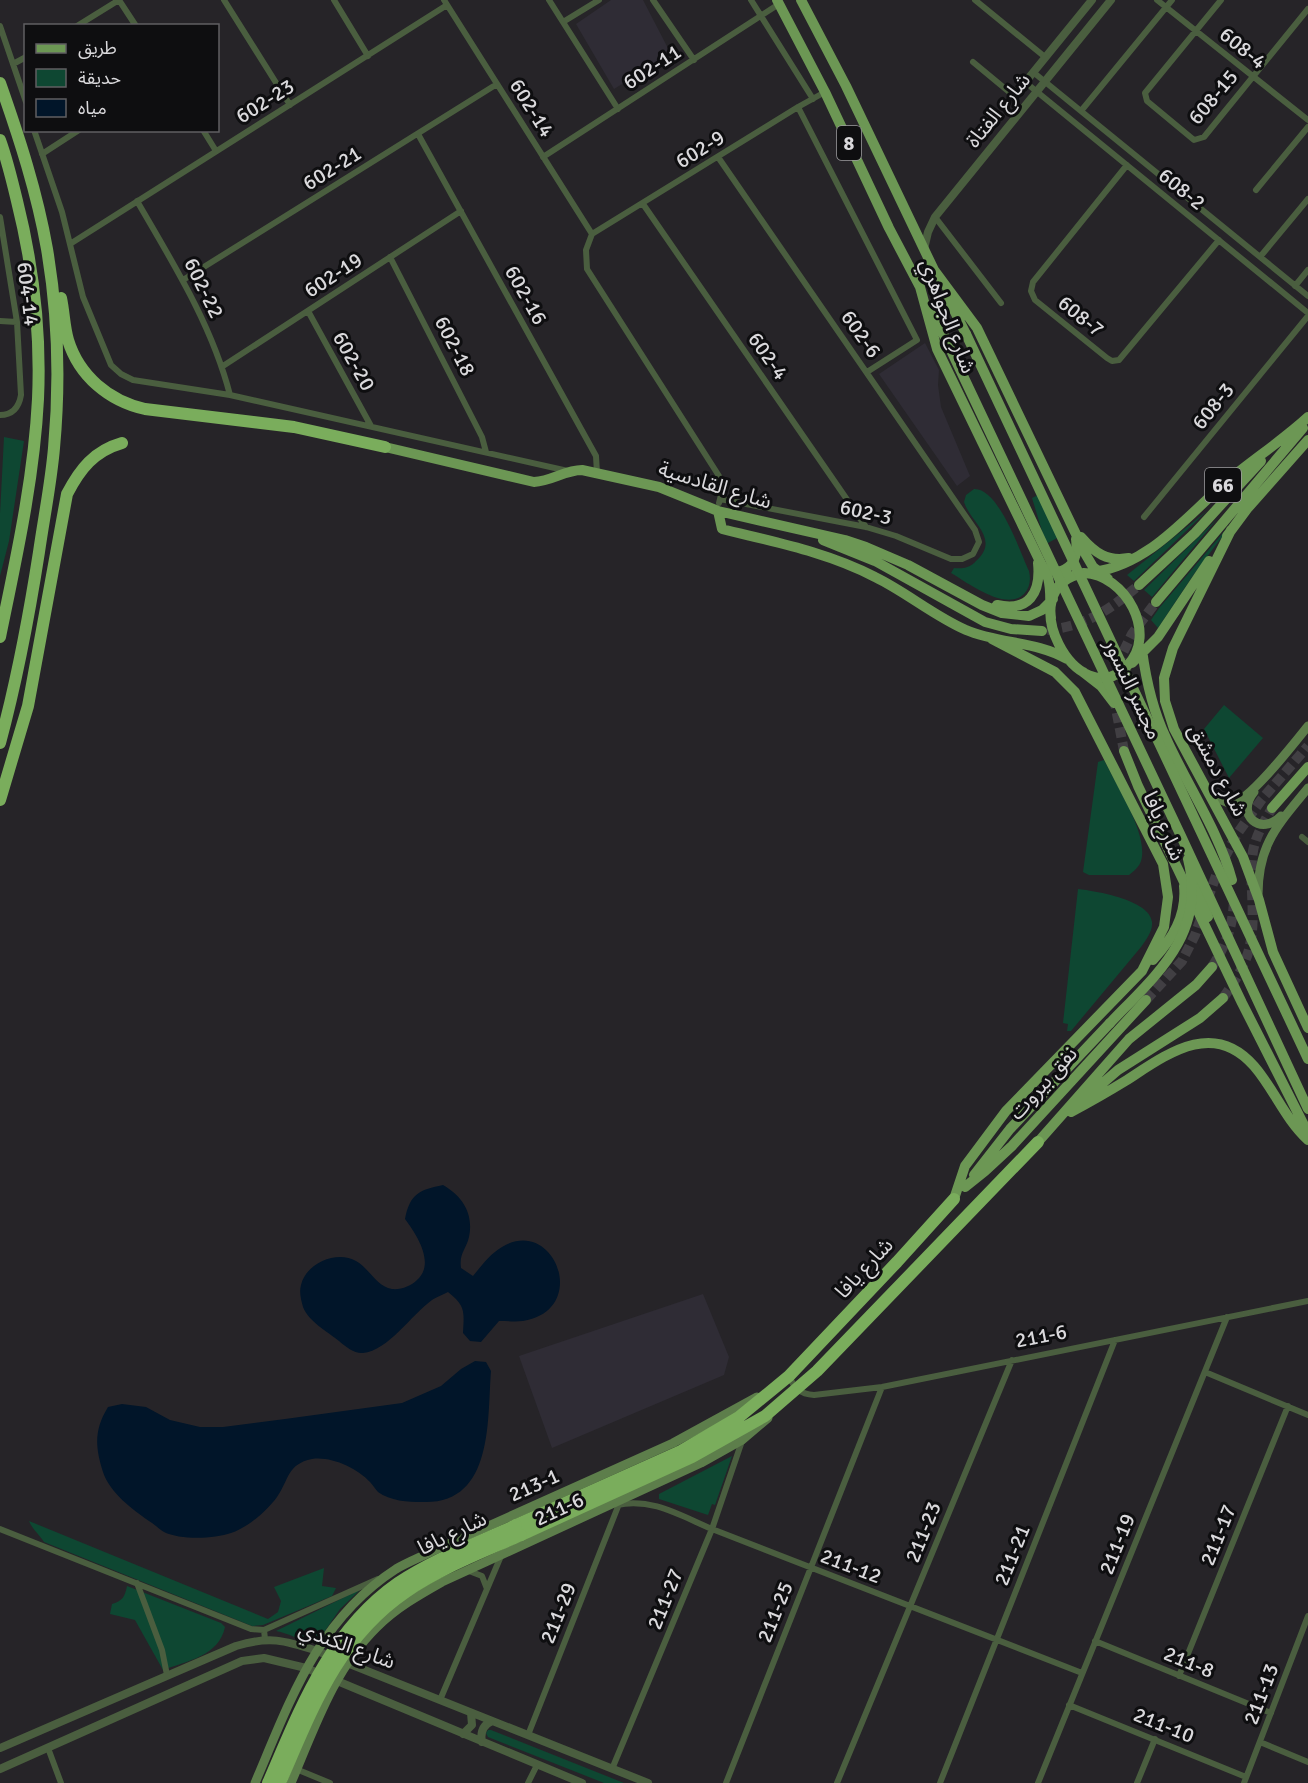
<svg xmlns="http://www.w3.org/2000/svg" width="1308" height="1783" viewBox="0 0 1308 1783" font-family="Signika,'Noto Sans Arabic',sans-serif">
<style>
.built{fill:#2f2c35}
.green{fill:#0e4732}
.water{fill:#011529}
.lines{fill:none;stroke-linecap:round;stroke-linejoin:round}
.primary-tunnel{stroke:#413f43;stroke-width:10;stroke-dasharray:10 5;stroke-linecap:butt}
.minor{stroke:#4a5e3f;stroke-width:6}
.tertiary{stroke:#4a5e3f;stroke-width:8}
.secondary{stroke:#5d7e4b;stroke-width:9}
.primary{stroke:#6c9754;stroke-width:10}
.motorway{stroke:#7aad5c;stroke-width:12}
.primary-bridge{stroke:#6c9754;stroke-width:10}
.motorway-bridge{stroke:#7aad5c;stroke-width:12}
.labels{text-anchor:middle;stroke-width:6;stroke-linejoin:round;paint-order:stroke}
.shield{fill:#0e0e10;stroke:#9d9c9f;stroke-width:1.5}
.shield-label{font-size:20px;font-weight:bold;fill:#dad9dc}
.street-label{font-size:21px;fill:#dad9dc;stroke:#0e0e10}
</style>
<rect width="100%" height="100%" fill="#262428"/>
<path class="built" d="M611 0H643L671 54 614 89 576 24Z
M925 343 939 370 938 385 941 407 970 476 957 486 879 374Z
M703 1294 729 1357 724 1375 552 1448 519 1356Z"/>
<path class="green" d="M4 437 24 441 9 541 0 576V514Z
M974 489C999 488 1020 552 1029 571 1031 580 1030 587 1024 594 1006 612 968 583 951 573L954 568C962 569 970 568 976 561 1001 539 970 522 964 502L966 495Z
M1038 495 1059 537 1046 544 1032 498Z
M1244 508 1194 574 1158 628 1151 620 1160 607Z
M1208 510 1134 581 1127 575Z
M1217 519 1152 597 1144 590Z
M1224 705 1263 738 1229 778 1204 729Z
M1104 760C1116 784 1149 835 1141 861 1139 867 1134 871 1129 875H1089L1083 872 1098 762Z
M1078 889C1096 891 1150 900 1152 922 1153 931 1146 940 1141 947L1071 1031H1067L1068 1024 1063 1023Z
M732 1456 715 1505 712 1504 708 1515 659 1499V1494Z
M29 1521 268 1619 278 1612 281 1601 274 1587 324 1568 322 1586 336 1588 332 1596 263 1625 252 1626 44 1542C39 1534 32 1529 29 1521Z
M127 1586 221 1623 225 1627C219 1656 187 1661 163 1670L135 1620 110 1614 112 1604C123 1601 125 1596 127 1586Z
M361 1589 340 1609 318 1641C304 1644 290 1633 276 1631Z
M488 1730H491L624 1783H604L488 1737 486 1733Z"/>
<path class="water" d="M443 1185C462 1196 474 1213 469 1237 466 1250 459 1253 461 1268L473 1276C482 1265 490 1254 502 1247 554 1215 591 1310 523 1321 515 1322 507 1321 499 1321L481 1342 470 1341 463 1333C464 1312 466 1306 448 1292 443 1295 436 1297 432 1300 412 1314 388 1351 363 1353 355 1354 346 1347 339 1341 328 1332 308 1321 303 1307 301 1300 299 1292 301 1285 306 1263 337 1250 356 1261 370 1269 376 1286 392 1289 401 1290 411 1286 417 1280 436 1263 416 1234 405 1219 410 1193 420 1190 443 1185Z
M475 1361 486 1362 491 1371C487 1420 494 1505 422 1502 408 1502 390 1501 378 1492 375 1489 373 1485 370 1482 357 1468 331 1456 312 1459 287 1464 289 1480 277 1497 267 1511 247 1528 231 1533 214 1539 180 1540 164 1532 159 1529 154 1524 149 1521 132 1509 110 1493 103 1472 95 1447 94 1430 108 1407L122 1404 146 1407 170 1420 200 1427H223L285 1419 402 1403 441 1386 461 1369Z"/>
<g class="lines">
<path class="primary-tunnel" d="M1047 630C1087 626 1109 610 1139 585
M1117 665 1132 634 1156 602
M1114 698 1124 751
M1212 967C1226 945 1233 926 1234 900
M1223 998C1233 984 1243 969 1248 953 1258 919 1248 885 1253 851 1256 835 1264 822 1272 808
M1146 1000 1182 961 1195 935 1218 870 1237 834 1262 799 1308 746"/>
<path class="minor" d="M119 0 136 26
M224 0 290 105
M334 0 368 56
M444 0 592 234
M549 0 618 109
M653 0 694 60
M751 0 813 99
M975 0 1045 57
M1157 0 1308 120
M1221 0 1145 93 1147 101 1194 140 1204 137 1308 9
M563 22 599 0
M0 26 26 102
M77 26 119 0
M973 62 1014 96
M13 64 26 57
M1033 72 1308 296
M1025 82 1308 313
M798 107 917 340 867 372
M1081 111 1172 0
M34 130 62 212 83 297 111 365 121 374 133 380 230 395 568 471
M203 130 216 151
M418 134 596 456 597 473
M42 154 79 130
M543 157 779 4
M718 157 975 530 979 542 973 554 962 559H951L896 536 866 527 720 499
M1127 165 1033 282 1031 291 1035 300 1107 358 1112 361 1119 360 1219 240
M1256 190 1308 127
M137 201C173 263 212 325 230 395
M643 204 866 527
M0 217 17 322 21 395C19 407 13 415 0 415
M935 217 1001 303
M592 234 586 250 587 269 719 476 722 491 719 503
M592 234 798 107 825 92
M70 244 447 5
M390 257 482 437 486 452
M1260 257 1308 199
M183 280 497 84
M1295 286 1308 270
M308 311 371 426
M0 321 17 322
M223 366 461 211
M1144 517 1308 316
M1302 837 1308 842
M1205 1372 1308 1415
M789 1376C794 1388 800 1394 814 1395L882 1387 1308 1301
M617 1505C651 1497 681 1516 712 1529L1082 1673
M0 1529 251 1629 264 1630
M469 1571 482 1576 487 1589
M137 1583 162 1650 167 1675
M265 1639 264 1630 378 1579
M1095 1641 1271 1713
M1179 1676 1288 1406
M440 1700 501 1556
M1069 1705 1246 1777
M528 1735 619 1504
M1260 1742 1308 1762
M48 1748 61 1783
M296 1769 330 1783
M612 1769 712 1529 742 1441
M528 1783 537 1765
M726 1783 882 1387
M837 1783 1012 1360
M940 1783 1115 1340
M1038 1783 1227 1317
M1137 1783 1155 1739
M1244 1783 1308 1616"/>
<path class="tertiary" d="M1014 96 1092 0
M924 249 928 232 935 217 1111 0
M463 1734 472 1725 471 1713
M482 1742C480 1732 483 1725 492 1721
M0 1748 236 1646C269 1636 284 1640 317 1651L648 1783
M0 1769 242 1661 264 1658 306 1668 582 1783"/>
<path class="secondary" d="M1209 791C1216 796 1224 804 1233 803 1251 799 1295 742 1308 726
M1254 792C1235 815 1261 837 1281 816
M1258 895C1258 844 1278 825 1308 788
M255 1783C290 1701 317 1620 396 1569 408 1562 421 1557 433 1551L673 1443 757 1397
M291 1783C314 1729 334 1669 377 1627 396 1608 419 1595 442 1582L701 1463 742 1440 768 1418"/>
<path class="primary" d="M777 0 825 92 889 228 920 287 937 349 1048 578C1052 592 1049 604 1051 618
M801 0 846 86 934 270 977 328 1086 555 1093 567 1108 579
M946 294 966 334
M931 308 948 344
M385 447 534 482C552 481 565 470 582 470L659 487 718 511 845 540 866 547 908 565 982 605 1002 613 1029 616 1042 610 1053 599
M718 511 722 529C774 542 827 552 875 577 906 592 934 616 966 630 999 644 1036 641 1067 659
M1231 530 1173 648 1164 678 1165 701 1174 729 1243 857 1259 900 1273 952 1308 1028
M1227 536 1247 509 1308 440
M1081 537C1095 553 1107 562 1129 558
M823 540 875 561 985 622 1011 629 1042 631
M1048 568 1059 572C1075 567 1078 555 1076 539
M1095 572C1150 563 1185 518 1225 483 1252 460 1282 441 1308 417
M1084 573C1125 574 1159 634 1127 666 1078 718 1008 586 1084 573Z
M1139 585 1195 533 1261 461
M1156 602 1303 428
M997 605C1029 612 1041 593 1038 563
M1142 650C1146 680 1153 711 1166 738 1186 783 1220 834 1232 880
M1132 663 1158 637 1209 561
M1083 672 1101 686 1114 703
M1124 751 1138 786 1242 1003 1308 1133
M1272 808 1308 767
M1192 873 1208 917
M1153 960C1172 939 1187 916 1184 886
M1082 1101 1118 1070 1200 1018 1223 998
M1071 1112C1090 1102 1109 1091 1127 1080 1167 1054 1213 1019 1254 1066 1274 1089 1285 1119 1308 1140
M1038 1142 1129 1039 1196 985 1212 967
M974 1175 1010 1129 1110 1023
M965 1187 985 1171 1012 1146 1146 1000
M954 1199 965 1166 1006 1111 1142 971 1164 927 1168 897 1163 864 1075 692 1055 672 992 639"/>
<path class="motorway" d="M0 83C19 137 37 192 47 249 58 314 60 383 54 448 51 483 44 517 39 552 29 616 17 680 0 743
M0 140C7 159 12 180 17 201 33 265 41 333 38 399 34 479 16 559 0 637
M61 298C64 312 64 326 68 340 79 376 109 401 145 409L294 427 385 447
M0 800 28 706 67 494C80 469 94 451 122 443
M516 1525 681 1451 739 1417 789 1376 897 1262 954 1199
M521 1535 692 1457 765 1416 817 1371 1038 1142"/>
<path class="primary-bridge" d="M966 334 1308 1059
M948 344 1181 836 1308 1109
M1110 1023C1156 975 1207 934 1188 859"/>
<path class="motorway-bridge" d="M268 1783C300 1709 329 1631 398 1583 434 1559 477 1543 516 1525
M280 1783C312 1710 337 1639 406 1592 441 1568 483 1552 521 1535"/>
</g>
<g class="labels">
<g class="shield">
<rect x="837" y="126" width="24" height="34" rx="4.5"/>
<rect x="1205" y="468" width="36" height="34" rx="4.5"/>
</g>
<g class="shield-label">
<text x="849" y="150">8</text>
<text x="1223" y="492">66</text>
</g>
<g class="street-label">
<text transform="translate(1243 48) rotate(39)" y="7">608-4</text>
<text transform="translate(652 67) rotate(-33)" y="7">602-11</text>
<text transform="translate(1213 97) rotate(-50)" y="7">608-15</text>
<text transform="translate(265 101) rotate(-32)" y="7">602-23</text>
<text transform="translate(532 108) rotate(58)" y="7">602-14</text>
<text transform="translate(998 110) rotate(-51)" y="7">شارع الفتاة</text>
<text transform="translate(700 149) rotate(-32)" y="7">602-9</text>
<text transform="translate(332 168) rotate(-32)" y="7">602-21</text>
<text transform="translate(1182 189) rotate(39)" y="7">608-2</text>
<text transform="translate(333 275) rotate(-33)" y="7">602-19</text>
<text transform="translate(204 288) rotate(64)" y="7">602-22</text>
<text transform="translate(28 294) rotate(83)" y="7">604-14</text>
<text transform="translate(526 295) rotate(61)" y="7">602-16</text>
<text transform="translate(948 316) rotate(69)" y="7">شارع الجواهري</text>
<text transform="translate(1081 316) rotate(39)" y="7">608-7</text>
<text transform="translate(861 334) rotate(55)" y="7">602-6</text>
<text transform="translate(455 346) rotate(63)" y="7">602-18</text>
<text transform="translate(768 356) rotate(55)" y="7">602-4</text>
<text transform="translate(354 361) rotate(61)" y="7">602-20</text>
<text transform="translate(1213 406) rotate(-51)" y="7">608-3</text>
<text transform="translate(715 485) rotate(17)" y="7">شارع القادسية</text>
<text transform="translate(866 512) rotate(13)" y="7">602-3</text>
<text transform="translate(1133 689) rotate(65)" y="7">مجسر النسور</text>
<text transform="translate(1218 770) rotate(62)" y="7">شارع دمشق</text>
<text transform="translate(1164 826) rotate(66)" y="7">شارع يافا</text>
<text transform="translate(1043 1083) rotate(-48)" y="7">نفق بيروت</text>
<text transform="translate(864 1268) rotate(-47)" y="7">شارع يافا</text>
<text transform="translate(1041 1336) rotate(-11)" y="7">211-6</text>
<text transform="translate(534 1485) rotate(-24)" y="7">213-1</text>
<text transform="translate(559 1509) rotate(-25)" y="7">211-6</text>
<text transform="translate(923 1532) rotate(-68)" y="7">211-23</text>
<text transform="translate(452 1533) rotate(-26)" y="7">شارع يافا</text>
<text transform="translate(1218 1535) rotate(-68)" y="7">211-17</text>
<text transform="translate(1117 1544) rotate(-68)" y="7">211-19</text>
<text transform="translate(1012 1555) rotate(-68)" y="7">211-21</text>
<text transform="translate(851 1566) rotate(21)" y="7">211-12</text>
<text transform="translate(665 1599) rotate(-68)" y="7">211-27</text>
<text transform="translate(775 1612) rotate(-68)" y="7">211-25</text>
<text transform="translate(558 1613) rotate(-68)" y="7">211-29</text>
<text transform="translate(347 1645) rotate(20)" y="7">شارع الكندي</text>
<text transform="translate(1189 1662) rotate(22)" y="7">211-8</text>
<text transform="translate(1261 1694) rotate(-69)" y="7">211-13</text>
<text transform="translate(1164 1725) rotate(22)" y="7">211-10</text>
</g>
</g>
<rect x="24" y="24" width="195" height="108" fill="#0e0e10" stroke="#605f62" stroke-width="1.5"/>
<rect x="36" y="44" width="30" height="9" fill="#6c9754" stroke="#605f62" stroke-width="1.5"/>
<text x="78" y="54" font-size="18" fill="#dad9dc">طريق</text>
<rect x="36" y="69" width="30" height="18" fill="#0e4732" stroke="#605f62" stroke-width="1.5"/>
<text x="78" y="84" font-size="18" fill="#dad9dc">حديقة</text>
<rect x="36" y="99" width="30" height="18" fill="#011529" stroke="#605f62" stroke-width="1.5"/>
<text x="78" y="114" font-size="18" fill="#dad9dc">مياه</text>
</svg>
